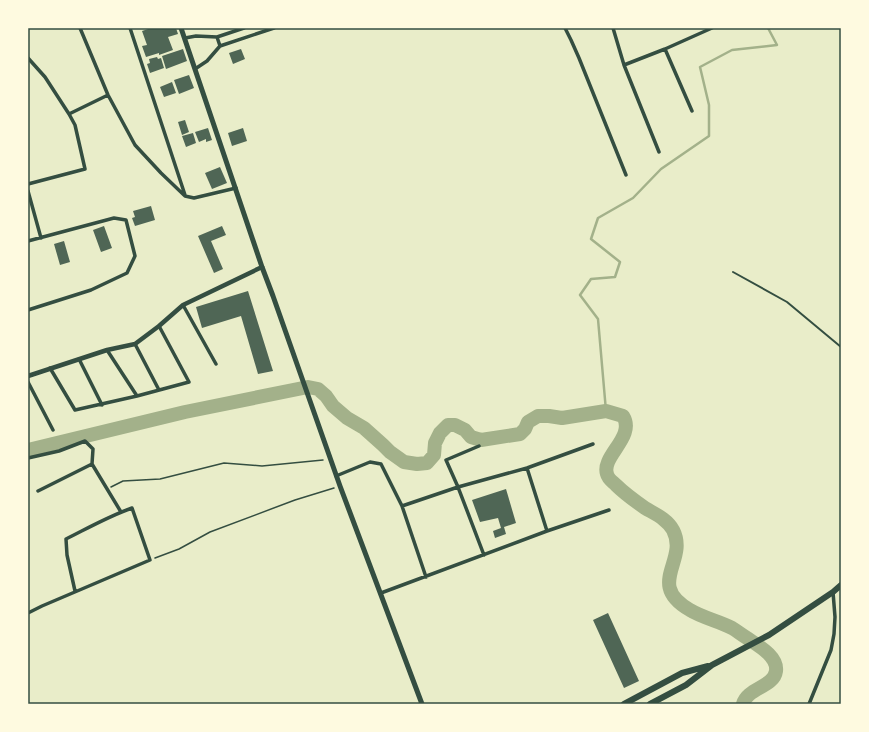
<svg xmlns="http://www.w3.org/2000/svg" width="869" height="732" viewBox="0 0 869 732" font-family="'Space Grotesk',sans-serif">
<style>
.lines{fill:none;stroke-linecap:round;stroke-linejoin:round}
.stream{stroke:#a3b18a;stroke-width:2.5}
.river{stroke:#a3b18a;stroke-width:14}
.building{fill:#4f6655}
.path{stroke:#344e41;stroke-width:1.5}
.service{stroke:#344e41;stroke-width:2}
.minor{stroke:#344e41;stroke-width:3.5}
.tertiary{stroke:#344e41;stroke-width:4.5}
.secondary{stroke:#344e41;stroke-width:5}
.trunk{stroke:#344e41;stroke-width:6}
.neatline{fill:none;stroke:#344e41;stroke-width:1.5}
</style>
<rect width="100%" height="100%" fill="#e9edc9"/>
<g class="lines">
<path class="stream" d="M606 411 598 319 580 295 591 279 615 277 620 262 591 239 598 218 633 198 661 169 709 136V105L700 67 732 50 777 45 768 28"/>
<path class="river" d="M28 450 185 412 308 387 318 389 326 396 333 406 347 418 364 428 383 445 390 452 404 462 417 464 427 463 434 455 435 443 440 433 448 425H455L465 430 471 437 481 440 520 434 525 429 528 422 538 416H549L562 418 606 411 623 416C636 437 601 456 607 474 608 479 613 482 616 485 625 494 635 501 645 508 655 514 667 519 673 530 689 561 645 584 690 610 703 618 719 621 732 628 737 631 742 635 747 638 757 645 778 656 776 671 774 687 747 688 743 704"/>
</g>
<path class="building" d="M151 28H176L178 34 168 37 173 50 159 55V53L146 57 142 46 147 45 142 31Z
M183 49 187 61 166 69 162 56Z
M241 49 245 59 233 64 229 53Z
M157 57 158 59 161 58 164 68 150 73 147 64 150 63 149 59Z
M189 75 194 88 179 94 174 80Z
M172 82 176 93 164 97 160 87Z
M185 120 189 132 182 135 178 122Z
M208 128 212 140 206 142V139L199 142 195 132Z
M243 128 247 141 232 146 228 133Z
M193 133 196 143 186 147 182 136Z
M220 167 227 183 212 189 205 173Z
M151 206 155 220 135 226 132 218 135 217 133 211Z
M104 226 112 248 101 252 93 230Z
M222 226 226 235 211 241 223 269 214 273 198 236Z
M64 241 70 262 60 265 54 244Z
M248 291 273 371 258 374 241 316 202 328 196 307Z
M506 489 516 523 504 527 506 534 495 538 493 531 501 528 498 518 480 522 472 500Z
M608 613 639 681 624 688 593 620Z"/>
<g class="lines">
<path class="path" d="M111 487 123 481 160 479 224 463 262 466 323 460
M155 558 179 549 210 532 295 500 334 488"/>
<path class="service" d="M733 272 787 302 841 347"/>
<path class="minor" d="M80 28 108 95 135 145 161 173 185 196 194 198 236 188
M130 28 185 195
M565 28 571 40 579 58 626 175
M613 28 624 65 659 152
M185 38 196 36 217 37 244 28
M220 46 274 28
M665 49 692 111
M28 58 45 77 69 114 75 125 85 169 28 184
M624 65 665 49 712 28
M195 69 207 61 220 46 217 37
M69 114 108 95
M28 191 41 238
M28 241 114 218 126 220 135 256 127 273 91 290 28 310
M183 305 216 364
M135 344 159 390
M107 350 137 396
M79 359 102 405
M50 368 75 410 137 396 189 382 159 326
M28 382 53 430
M479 446 446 460 458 487 484 555
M28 458 59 451 85 441 93 449 92 464
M527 468 547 531
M336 476 370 462 381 464 402 506 426 577
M38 491 92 464 121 512
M402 506 458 487 527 468 593 444
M381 593 547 531 609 510
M28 613 42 606 150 560 132 508C109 516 88 528 66 539L67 555 75 591
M809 704 831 650 834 634 835 617 833 592"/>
<path class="tertiary" d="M28 376 107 350 135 344 159 326 183 305 262 267"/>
<path class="secondary" d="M181 28 262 267 273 296 340 486 422 704"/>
<path class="trunk" d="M624 704 682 673 708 666
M650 704 686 685 712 665 769 635 833 592 841 585"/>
</g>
<rect width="869" height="732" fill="none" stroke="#fefae0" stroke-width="58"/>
<rect x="29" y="29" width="811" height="674" class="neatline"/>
</svg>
